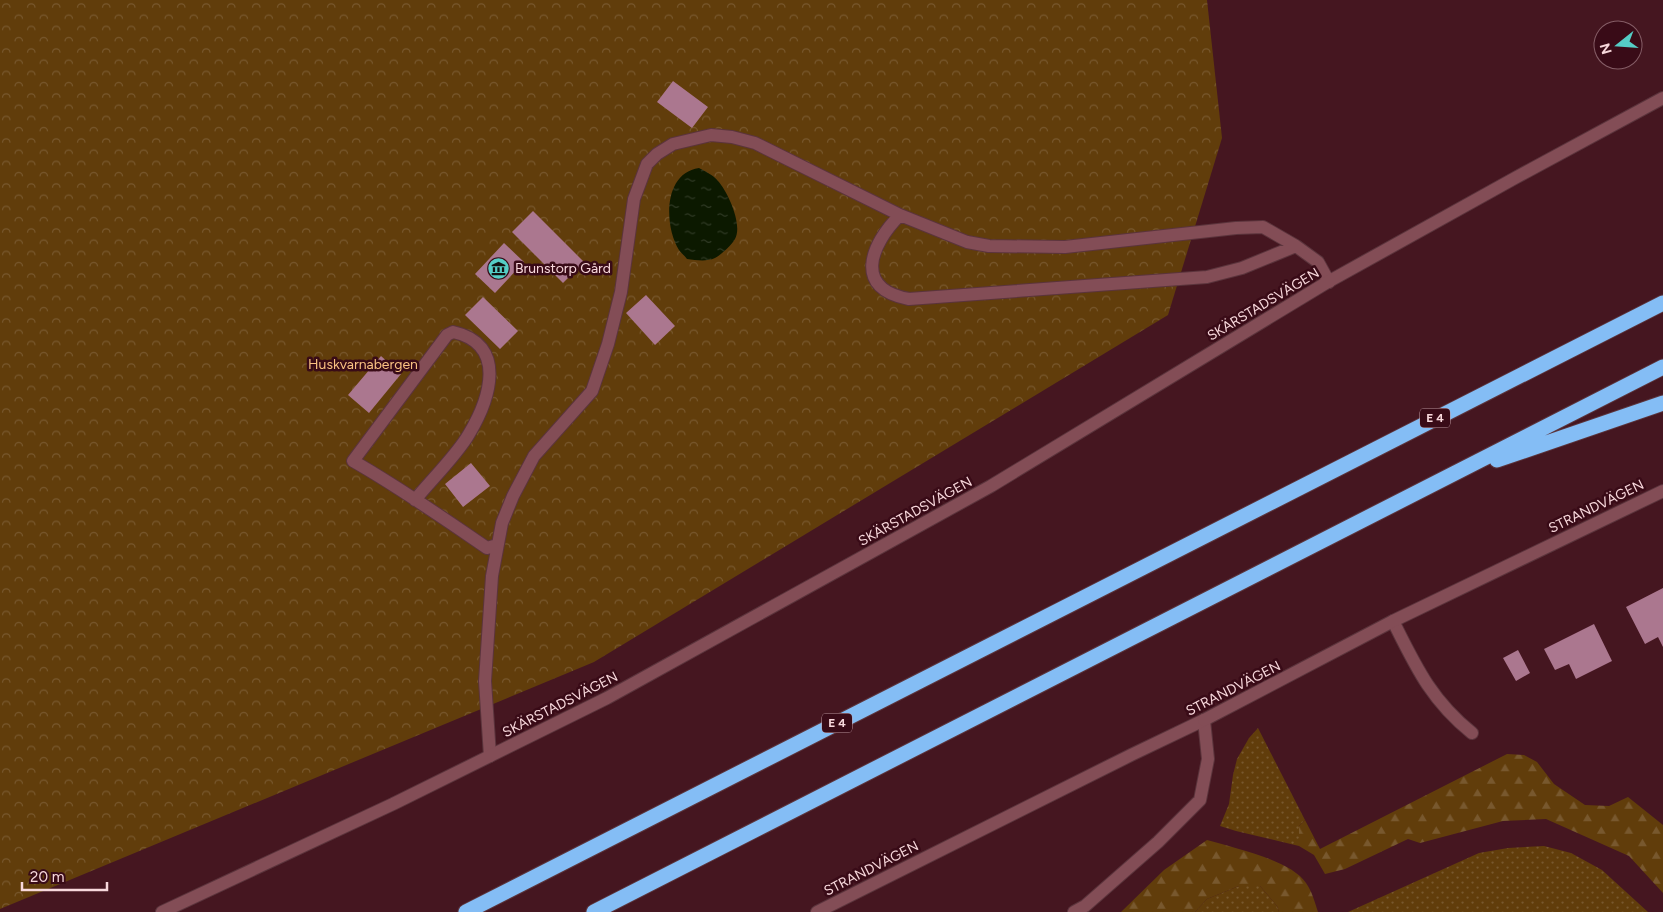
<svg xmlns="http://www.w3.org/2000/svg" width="1663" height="912" viewBox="0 0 1663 912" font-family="Figtree,sans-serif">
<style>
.grass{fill:url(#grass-dots)}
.forest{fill:url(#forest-firs)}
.park{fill:url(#park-crowns)}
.water{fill:url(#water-ripples)}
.building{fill:#ab778f}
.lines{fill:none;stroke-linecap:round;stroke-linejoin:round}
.service-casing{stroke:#5b343c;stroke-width:14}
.minor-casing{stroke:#5b343c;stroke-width:14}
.tertiary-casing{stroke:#5b343c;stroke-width:14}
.secondary-casing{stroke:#5b343c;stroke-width:14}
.motorway-casing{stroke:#5b343c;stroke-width:17}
.service{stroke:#834d56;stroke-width:12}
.minor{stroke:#834d56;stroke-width:12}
.tertiary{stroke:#834d56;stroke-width:12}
.secondary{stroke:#834d56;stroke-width:12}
.motorway{stroke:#84bdf5;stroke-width:15}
.labels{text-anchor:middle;stroke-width:5;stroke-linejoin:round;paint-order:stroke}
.shield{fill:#390b17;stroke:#bf9aa1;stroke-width:1}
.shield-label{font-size:12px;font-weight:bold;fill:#f8d8dc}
.poi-label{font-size:14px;fill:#f8d8dc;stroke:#390b17;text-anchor:start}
.street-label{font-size:14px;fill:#f8d8dc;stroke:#390b17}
.park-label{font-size:14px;fill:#f9c282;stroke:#390b17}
</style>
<defs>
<pattern id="grass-dots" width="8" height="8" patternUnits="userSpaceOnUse" patternTransform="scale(1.25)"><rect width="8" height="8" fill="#613d0b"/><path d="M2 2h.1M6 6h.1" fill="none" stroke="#78582e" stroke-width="1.8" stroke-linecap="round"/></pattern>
<pattern id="forest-firs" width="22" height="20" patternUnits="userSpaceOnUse" patternTransform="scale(1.25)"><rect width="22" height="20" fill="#613d0b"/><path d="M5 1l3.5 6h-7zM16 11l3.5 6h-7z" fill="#78582e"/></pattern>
<pattern id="park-crowns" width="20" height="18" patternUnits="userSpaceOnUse" patternTransform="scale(1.25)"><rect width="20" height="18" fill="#613d0b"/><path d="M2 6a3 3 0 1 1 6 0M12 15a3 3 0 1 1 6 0" fill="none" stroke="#78582e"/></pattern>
<pattern id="water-ripples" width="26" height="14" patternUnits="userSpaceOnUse" patternTransform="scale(1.25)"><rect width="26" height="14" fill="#0c1900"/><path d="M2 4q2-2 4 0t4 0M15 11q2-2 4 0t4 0" fill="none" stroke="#303a25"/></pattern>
</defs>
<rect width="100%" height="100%" fill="#451620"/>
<path class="grass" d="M1258 728 1305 820 1299 826V846L1236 831 1220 826 1229 804 1233 775 1237 759 1249 738Z
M1544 846 1571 853 1602 870 1648 912H1348L1479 853 1508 848Z
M1239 886H1260L1277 906 1279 912H1195L1207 899Z"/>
<path class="forest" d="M1507 754 1524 755 1537 762 1554 784 1585 805 1609 806 1628 797 1663 825V893L1629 856 1546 819 1503 821 1420 843 1408 839 1345 869 1325 874 1314 855 1299 846V826L1305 820 1320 849Z
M1207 840C1234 848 1291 860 1306 883 1312 891 1315 903 1318 912H1279L1277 906 1260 886H1239L1207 899 1195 912H1121L1164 870Z"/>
<path class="park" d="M0 0H1207L1222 138 1168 315 594 662 0 909Z"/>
<path class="water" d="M699 168C705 171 713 175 718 181 728 192 743 225 735 239 731 246 722 254 715 258 706 262 696 260 687 259 685 256 681 253 679 250 664 226 663 173 699 168Z"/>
<path class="building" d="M673 81 708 107 692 128 657 102Z
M533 211 584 262 563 283 512 232Z
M504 243 524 262 495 293 475 274Z
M646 295 675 326 655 345 626 313Z
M483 297 518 331 500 349 465 315Z
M381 356 401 374 369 413 348 395Z
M471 463 490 486 463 507 445 484Z
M1663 588V647L1658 637 1645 644 1626 607Z
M1594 624 1612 661 1576 679 1569 664 1555 670 1544 649Z
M1518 650 1530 673 1516 681 1503 658Z"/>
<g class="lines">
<defs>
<path id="service" d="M900 215C870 245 853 289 909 299L1207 277 1242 268 1296 246
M415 500C431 480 457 455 469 434 490 399 508 344 453 332L447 335 353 461C399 487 443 518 487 548L497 545
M1393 621C1416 667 1431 700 1472 733
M490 756 485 681 492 576 502 523 513 496 534 456 592 391 608 344 621 292 634 199 647 164 657 154 673 144 711 135 732 137 755 143 900 215 967 242 989 246 1065 247 1236 228 1263 227 1296 246 1318 262 1329 282
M1074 912 1085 906 1158 842 1200 800 1208 759 1204 720"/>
<path id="minor" d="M817 912 1131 755 1204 720"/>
<path id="tertiary" d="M1204 720 1393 621 1663 491"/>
<path id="secondary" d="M162 912 393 804 607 698 991 486 1326 283 1515 178 1663 98"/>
<path id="motorway" d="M1497 460 1663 403
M466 912 1663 303
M594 912 1663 367"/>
</defs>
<use href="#service" class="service-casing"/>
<use href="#minor" class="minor-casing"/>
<use href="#tertiary" class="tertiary-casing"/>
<use href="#secondary" class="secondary-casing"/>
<use href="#motorway" class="motorway-casing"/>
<use href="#service" class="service"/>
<use href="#minor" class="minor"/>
<use href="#tertiary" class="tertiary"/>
<use href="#secondary" class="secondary"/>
<use href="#motorway" class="motorway"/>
</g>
<defs>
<symbol id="museum-disc" viewBox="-11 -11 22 22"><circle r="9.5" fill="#55cdc6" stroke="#390b17"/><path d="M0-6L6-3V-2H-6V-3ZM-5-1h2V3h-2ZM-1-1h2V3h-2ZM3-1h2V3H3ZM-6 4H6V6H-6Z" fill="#111"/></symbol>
</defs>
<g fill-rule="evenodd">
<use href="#museum-disc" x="486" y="256" width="25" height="25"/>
</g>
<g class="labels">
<g class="shield">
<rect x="1420" y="408.5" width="30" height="19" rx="4"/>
<rect x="822" y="713.5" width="30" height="19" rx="4"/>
</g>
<g class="shield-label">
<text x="1435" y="422">E 4</text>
<text x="837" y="727">E 4</text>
</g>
<g class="poi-label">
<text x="515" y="273">Brunstorp Gård</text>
</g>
<g class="street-label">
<text transform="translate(1263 304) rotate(-31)" y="5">SKÄRSTADSVÄGEN</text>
<text transform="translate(1596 506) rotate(-26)" y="5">STRANDVÄGEN</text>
<text transform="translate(915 511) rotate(-29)" y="5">SKÄRSTADSVÄGEN</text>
<text transform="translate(1233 688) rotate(-27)" y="5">STRANDVÄGEN</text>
<text transform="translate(560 704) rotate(-27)" y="5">SKÄRSTADSVÄGEN</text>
<text transform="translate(871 868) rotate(-27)" y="5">STRANDVÄGEN</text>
</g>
<g class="park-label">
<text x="363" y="369">Huskvarnabergen</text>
</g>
</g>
<g transform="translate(1618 45) rotate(253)"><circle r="24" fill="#390b17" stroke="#855d66"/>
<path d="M0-4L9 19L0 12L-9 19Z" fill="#55cdc6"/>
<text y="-8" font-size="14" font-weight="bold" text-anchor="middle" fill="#f8d8dc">N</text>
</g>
<path d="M22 882v8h85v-8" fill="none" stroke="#f8d8dc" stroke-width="2.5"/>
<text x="30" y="882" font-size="15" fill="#f8d8dc" stroke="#390b17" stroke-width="4" paint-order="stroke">20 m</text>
</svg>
